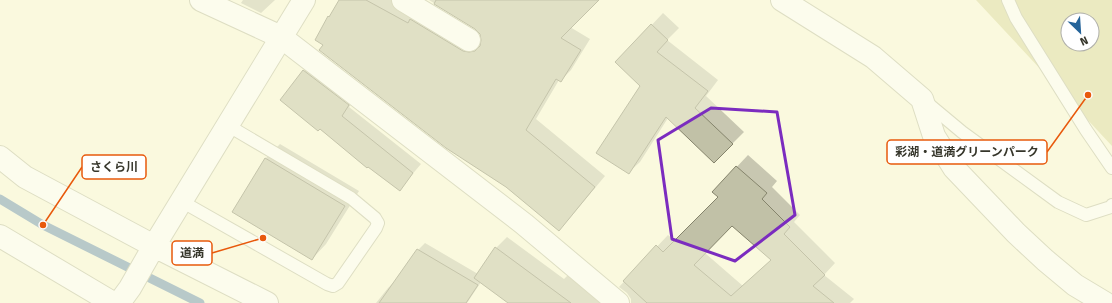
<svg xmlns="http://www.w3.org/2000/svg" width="1112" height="303" viewBox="0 0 1112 303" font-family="'Fira Sans','Noto Sans JP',sans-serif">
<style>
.green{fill:#dad89d;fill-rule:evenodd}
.shadow{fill:#0003;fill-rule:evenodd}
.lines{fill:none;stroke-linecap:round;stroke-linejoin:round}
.stream{stroke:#688eaf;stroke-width:9}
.building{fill:#c1c1a7;stroke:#85846c;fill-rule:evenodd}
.service-casing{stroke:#bcbca2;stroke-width:14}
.minor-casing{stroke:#bcbca2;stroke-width:24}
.service{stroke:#fff;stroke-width:12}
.minor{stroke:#fff;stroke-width:22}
.marked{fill:none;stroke:#7b2cbf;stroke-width:3;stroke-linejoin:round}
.leader{fill:none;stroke:#e8590c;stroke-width:1.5}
.callout-dot{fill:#e8590c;stroke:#fff;stroke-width:1.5}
.callout{fill:#fff;stroke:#e8590c;stroke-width:1.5}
.callout-label{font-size:12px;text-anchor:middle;font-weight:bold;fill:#36362b}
</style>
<rect width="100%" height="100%" fill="#faf9de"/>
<path class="green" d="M976 0H1112V146ZM1068 20H1092V44H1068Z"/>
<path class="shadow" d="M243 0H275L261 13 241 3Z
M340 0H395L473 40 480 42H482L481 34 476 29 429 0H597L570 27 590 39 571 70 561 80H559L536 119 605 176 569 219 559 229 507 186 325 44 328 17 333 13Z
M663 13 679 28 667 40 718 80 706 96 744 132 714 162 668 118 640 162 628 173 642 86 617 62Z
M312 62 357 97 349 107 421 164 399 190 282 100 304 71Z
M280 144 359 191 326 244 312 259 266 158Z
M748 155 777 181 772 187 800 215 794 222 835 263 824 275 854 299 850 303H631V299L627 293 619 287 668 235 675 241 720 197 714 191ZM732 225 772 260 743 286 705 253Z
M507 237 564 279 573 270 624 303H524L481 282 467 303H376L388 288 395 281H396L418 250 425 243 478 274 496 248Z"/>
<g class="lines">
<path class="stream" d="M0 199 43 225 200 303"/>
</g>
<path class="building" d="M339 0H366L408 23 410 19 463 51 469 52 475 51 480 46 481 40 480 34 475 29 434 4 436 0H599L561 38 581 50 561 82 556 79 526 130 595 187 559 231 506 187 446 148 319 50 323 45 315 40 328 16 329 17Z
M651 24 668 40 657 52 708 91 695 108 733 144 714 163 666 117 629 174 596 153 640 86 615 62Z
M303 70 349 105 342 116 413 173 400 191 368 167 367 168 320 129 318 131 280 100Z
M265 158 345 206 312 260 232 212Z
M736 166 767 193 762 199 790 227 784 234 825 275 813 286 834 303H647L623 281 656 245 663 252 718 197 712 192ZM732 226 771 260 731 296 694 265Z
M495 247 571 303H508L474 278Z
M417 249 478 285 466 303H379Z"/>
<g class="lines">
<defs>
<path id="service" d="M1008 0 1016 18 1086 130 1112 168
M926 102 962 132 1058 202 1086 215 1111 207 1112 205
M181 201 327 284 333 286 338 283 376 228 378 223 375 218 351 198 227 125"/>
<path id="minor" d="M201 0 281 37 524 224 618 303
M403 0 469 40
M782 0 873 57 922 99 934 136 954 168 1016 233 1045 260 1075 285 1105 303
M0 157 25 177 154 246 267 303
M0 236 113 303
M119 303 130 288 154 246 304 0"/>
</defs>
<use href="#service" class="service-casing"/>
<use href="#minor" class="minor-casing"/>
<use href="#service" class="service"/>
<use href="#minor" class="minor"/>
</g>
<path d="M0 0H1112V303H0ZM711 108 777 112 795 215 735 261 672 239 658 140Z" fill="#faf9de" fill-opacity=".55" fill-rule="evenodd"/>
<path class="marked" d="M711 108 777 112 795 215 735 261 672 239 658 140Z"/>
<path class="leader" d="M1088 95L1047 152M43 225L82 167M263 238L212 253"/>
<g class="callout-dot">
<circle cx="1088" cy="95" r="4"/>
<circle cx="43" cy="225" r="4"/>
<circle cx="263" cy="238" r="4"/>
</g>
<g class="callout">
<rect x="887" y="140" width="160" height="24" rx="4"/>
<rect x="82" y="155" width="64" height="24" rx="4"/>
<rect x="172" y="241" width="40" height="24" rx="4"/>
</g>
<g class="callout-label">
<text x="967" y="156">彩湖・道満グリーンパーク</text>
<text x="114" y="171">さくら川</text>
<text x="192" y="257">道満</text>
</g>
<g transform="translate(1080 32) rotate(155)"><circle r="19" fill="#ffffff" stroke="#afafaa"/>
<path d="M0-3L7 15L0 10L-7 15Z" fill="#25649a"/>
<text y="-6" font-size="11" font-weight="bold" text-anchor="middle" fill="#36362b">N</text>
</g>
</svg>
